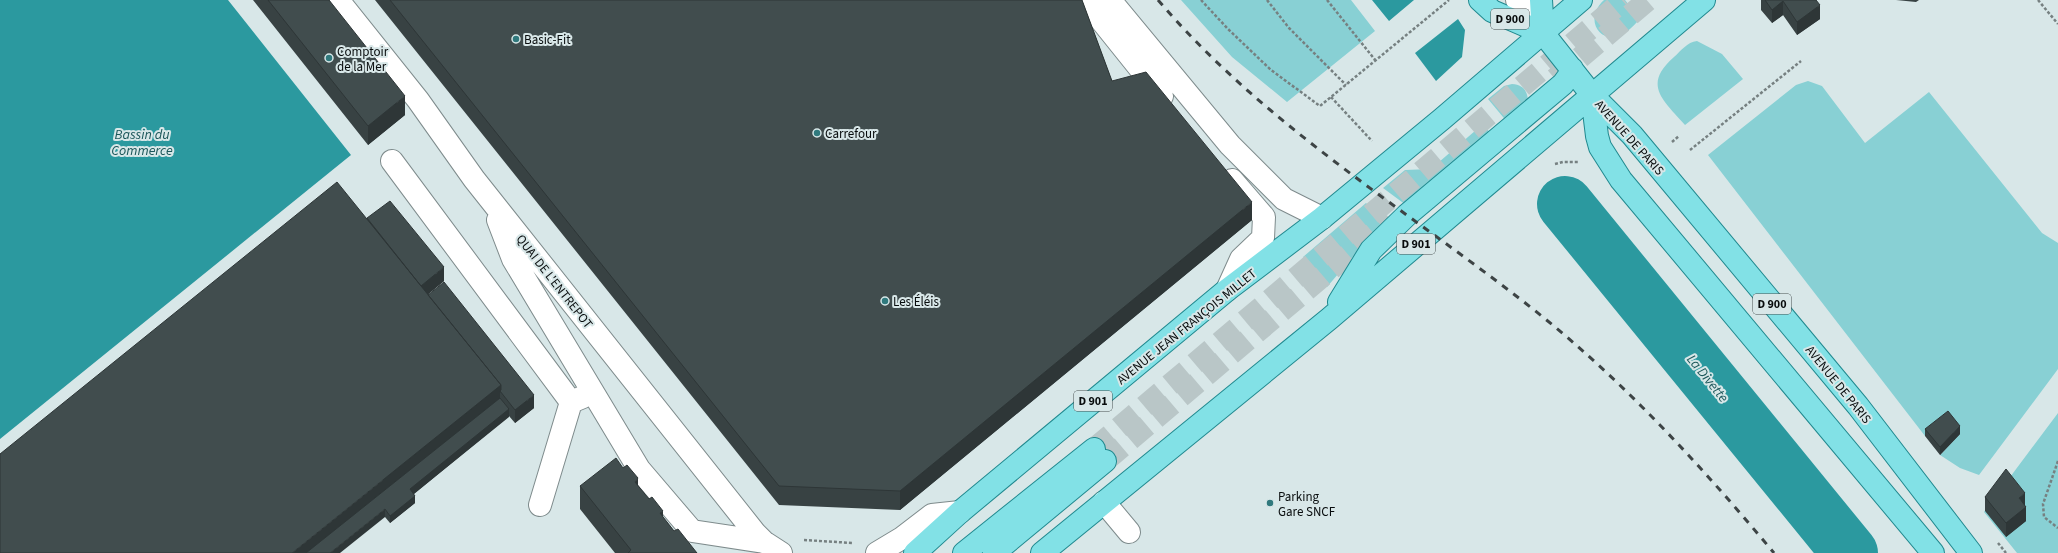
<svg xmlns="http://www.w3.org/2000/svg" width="2058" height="553" viewBox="0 0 2058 553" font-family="'Source Sans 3',sans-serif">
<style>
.green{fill:#88d0d4}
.water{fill:#2b999f}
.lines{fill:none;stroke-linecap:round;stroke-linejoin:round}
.river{stroke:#2b999f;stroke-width:56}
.major-tunnel{stroke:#b9c6c7;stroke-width:22;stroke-dasharray:22 11;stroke-linecap:butt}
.minor-casing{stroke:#7e8b8c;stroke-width:24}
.major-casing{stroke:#21898f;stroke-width:24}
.path{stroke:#768081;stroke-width:2.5;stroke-dasharray:3 2;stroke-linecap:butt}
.minor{stroke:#fff;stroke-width:22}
.major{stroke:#82e1e6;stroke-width:22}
.rail{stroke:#3d4445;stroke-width:3;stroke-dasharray:7 7;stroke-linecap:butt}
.wall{fill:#384243}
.shaded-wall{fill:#2e3637}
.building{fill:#414d4e;stroke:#2e3637}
.poi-dot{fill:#30797d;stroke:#d8e7e8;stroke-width:1.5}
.labels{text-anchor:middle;stroke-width:4;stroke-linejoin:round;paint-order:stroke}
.shield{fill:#d8e7e8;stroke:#464e4f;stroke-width:1}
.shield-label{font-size:12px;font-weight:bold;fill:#080c0d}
.poi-label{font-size:13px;fill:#080c0d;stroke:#d8e7e8;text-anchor:start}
.street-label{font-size:13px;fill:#080c0d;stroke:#d8e7e8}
.water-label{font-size:14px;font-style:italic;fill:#1c575a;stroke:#d8e7e8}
</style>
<rect width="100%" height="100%" fill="#d8e7e8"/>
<path class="green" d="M1181 0H1351L1375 31 1287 102 1232 57Z
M1604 0H1625L1640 19C1635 24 1629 31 1623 34 1602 47 1582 20 1604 0Z
M1697 41 1722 54 1743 79 1685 125C1663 100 1642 85 1674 57 1681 51 1687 42 1697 41Z
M1808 81 1822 86 1865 143 1929 92 2042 233 2058 243V369L1979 475 1960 468 1940 455 1960 434 1925 436 1708 155 1796 85Z
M1512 84C1523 85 1527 90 1528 100L1508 123 1488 99 1504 86Z
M1483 124 1491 134 1406 205 1383 188 1405 170 1431 169Z
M1366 203 1384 220 1327 287 1303 257Z
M2058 413V553H2017L1984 512Z"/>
<path class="water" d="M0 0H228L351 155 0 439Z
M1372 0H1414L1389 21Z
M1458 19 1465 30 1462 57 1436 81 1415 53Z"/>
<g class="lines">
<path class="river" d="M1565 204 1850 553"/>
<path class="major-tunnel" d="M1555 79 1648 0
M1094 449 1624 0
M1105 461 1390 219"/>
<defs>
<path id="minor" d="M338 0 418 100 474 179 755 533 764 542 781 553
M1085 0 1162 96
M1110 0 1230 145 1284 199 1322 218
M1517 0 1543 33
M392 161 571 402
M498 220 513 259 639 469 692 531 764 542
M1227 290 1241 259 1263 238 1264 217 1232 180
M1104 502 1129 532
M540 505 571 402 583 397
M877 553 902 538 932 515 960 512"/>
<path id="major" d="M1480 0 1492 11 1543 33
M1541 0 1543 33 1592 95 1632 135 1858 406 1971 553
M1592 95 1597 136 1600 147 1621 180 1933 553
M1339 302 1371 250 1407 215 1563 84 1571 73 1572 69
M915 553 960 512 1227 290 1322 218 1442 119 1581 0
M964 553 1094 449
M994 553 1105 461
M1042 553 1329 319 1704 0"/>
</defs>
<use href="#minor" class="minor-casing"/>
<use href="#major" class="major-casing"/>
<path class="path" d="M1201 0 1228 29 1271 70 1320 106 1449 0
M1267 0 1289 28 1346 85
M1327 0 1376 61
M2038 0 2058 24
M1331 97 1372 141
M1672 142 1679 136
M1690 150 1801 61
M1555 164 1563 162H1578
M2058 461 2043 504 2044 517 2058 528
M804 540 852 543
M1998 543 2006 553"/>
<use href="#minor" class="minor"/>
<use href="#major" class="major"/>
<path class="rail" d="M1158 0C1262 122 1399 205 1524 302 1618 375 1698 462 1774 553"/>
</g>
<path class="wall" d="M253 0H329L405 115 368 145Z
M375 0H1082L1112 81 1252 220 900 510 779 505Z
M1761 0H1816L1820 19 1797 35 1783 15 1772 23 1761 10Z
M1896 0H1919L1916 2Z
M367 218 444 281 428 294 534 408 515 423 509 416 414 494 415 503 390 523 385 517Z
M1925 429 1960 434 1940 455 1925 436Z
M623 468 674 531 697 553H615L580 509V486Z
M1985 497 2025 507 2026 521 2006 537 1985 511Z"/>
<path class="shaded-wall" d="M1783 1V15L1772 23V10Z
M1820 5V19L1797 35V22Z
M405 96V115L368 145V126Z
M1252 202V220L900 510V491Z
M444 267V281L419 302V288Z
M501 385V393L500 391V405L315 553H292Z
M534 395V408L515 423V410Z
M509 409V417L410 497V489Z
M1960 426V434L1940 455V447Z
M638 478V501L635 482Z
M2025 493V507L2019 498Z
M415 496V503L390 523V516Z
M2026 507V521L2006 537V523Z
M385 509V517L340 553H330Z
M663 511V533L660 513Z"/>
<path class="building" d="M268 0H329L405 96 368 126Z
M390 0H1082L1112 81 1146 72 1252 202 900 491 779 486Z
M1765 0H1816L1820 5 1797 22 1783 1 1772 10Z
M337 182 501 385 292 553H0V454Z
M390 201 444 267 421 286 367 218Z
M444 282 534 395 515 410 500 391 501 390V385L428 295Z
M500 398 509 409 410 489 415 496 390 516 385 509 330 553H306Z
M1948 411 1960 426 1940 447 1925 429Z
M616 458 623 468 627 465 638 478 635 482 649 499 652 497 663 511 660 513 674 531 678 529 697 553H628L631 550 580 486Z
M2006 469 2025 493 2019 498 2026 507 2006 523 1985 497Z"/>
<g class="poi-dot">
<circle cx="516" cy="39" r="4"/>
<circle cx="329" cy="58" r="4"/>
<circle cx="817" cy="133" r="4"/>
<circle cx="885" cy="301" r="4"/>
<circle cx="1270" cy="503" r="4"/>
</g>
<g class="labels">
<g class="shield">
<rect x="1491" y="9" width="38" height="20" rx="3"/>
<rect x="1397" y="234" width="38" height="20" rx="3"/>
<rect x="1753" y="294" width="38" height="20" rx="3"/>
<rect x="1074" y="391" width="38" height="20" rx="3"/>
</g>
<g class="shield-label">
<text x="1510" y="23">D 900</text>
<text x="1416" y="248">D 901</text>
<text x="1772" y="308">D 900</text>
<text x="1093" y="405">D 901</text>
</g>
<g class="poi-label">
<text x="524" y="44">Basic-Fit</text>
<text x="337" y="56">Comptoir<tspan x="337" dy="15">de la Mer</tspan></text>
<text x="825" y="138">Carrefour</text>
<text x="893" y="306">Les Éléis</text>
<text x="1278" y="501">Parking<tspan x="1278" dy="15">Gare SNCF</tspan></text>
</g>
<g class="street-label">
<text transform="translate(1630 137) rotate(48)" y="5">AVENUE DE PARIS</text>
<text transform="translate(555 281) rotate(52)" y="5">QUAI DE L'ENTREPOT</text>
<text transform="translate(1186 326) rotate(-39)" y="5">AVENUE JEAN FRANÇOIS MILLET</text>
<text transform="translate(1839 384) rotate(51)" y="5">AVENUE DE PARIS</text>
</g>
<g class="water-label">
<text x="142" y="139">Bassin du<tspan x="142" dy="16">Commerce</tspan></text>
<text transform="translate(1708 378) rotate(51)" y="5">La Divette</text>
</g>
</g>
</svg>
